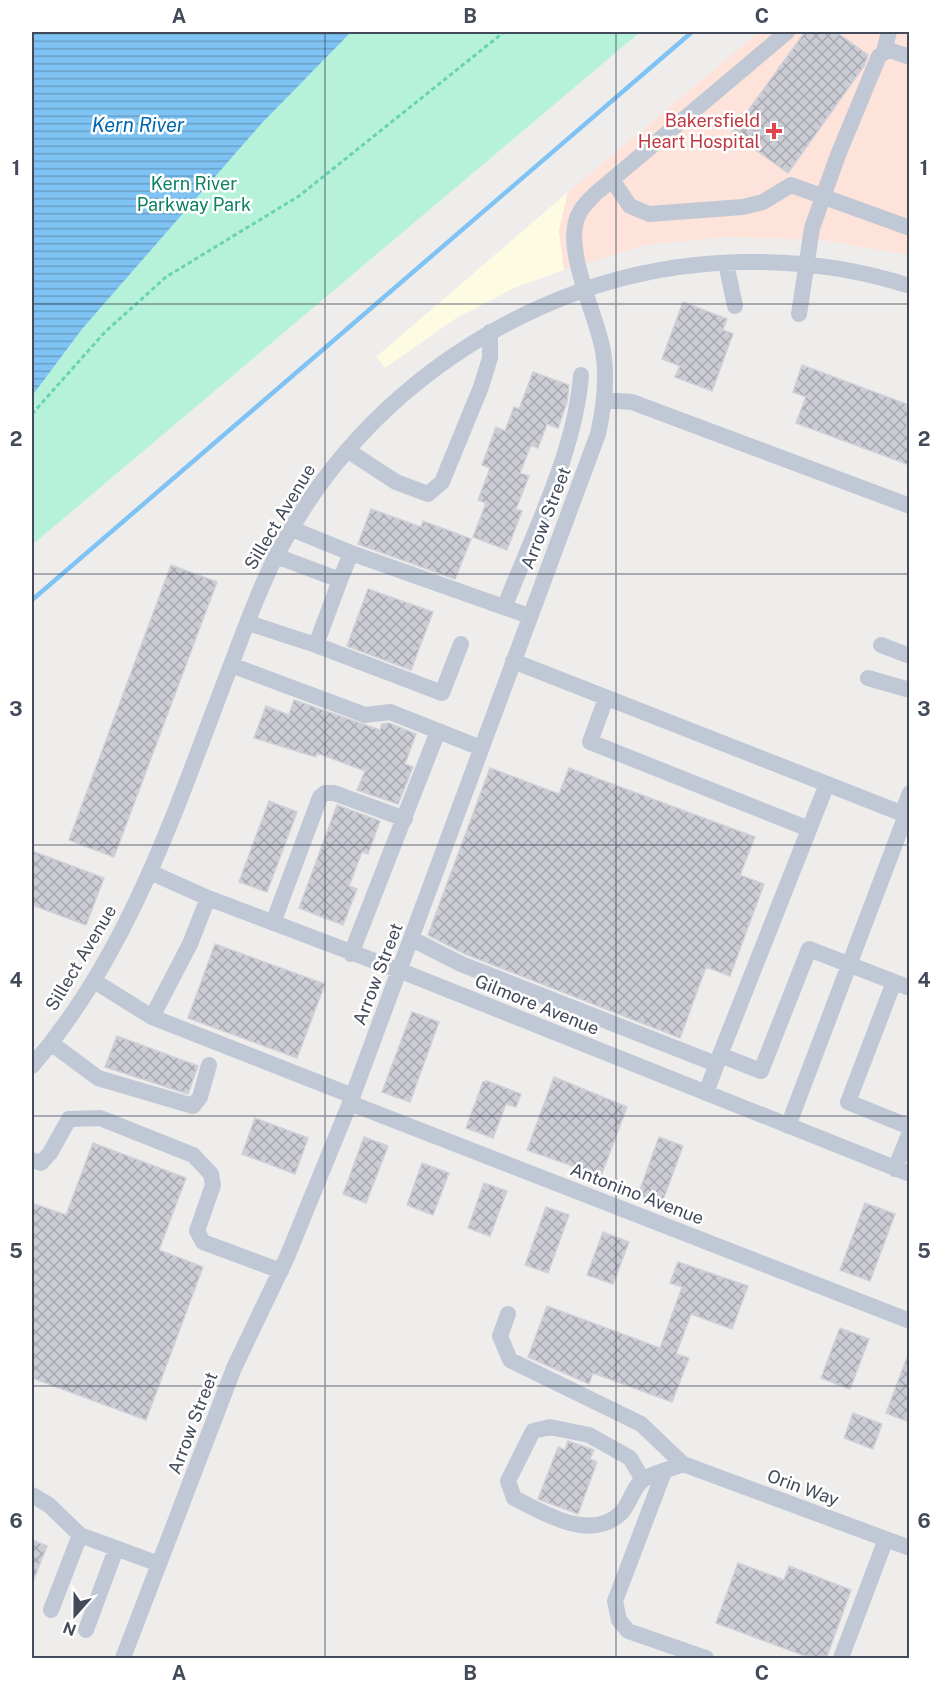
<svg xmlns="http://www.w3.org/2000/svg" width="941" height="1690" viewBox="0 0 941 1690" font-family="'Public Sans',sans-serif">
<style>
.commercial{fill:#fdfbe2}
.medical{fill:#fde3d9}
.green{fill:#b5f2d9}
.water{fill:url(#water-rules)}
.lines{fill:none;stroke-linecap:round;stroke-linejoin:round}
.stream{stroke:#7ec3f3;stroke-width:4.5}
.building{fill:url(#building-cross-hatch);stroke:#d0d0d9;stroke-width:1.5}
.path{stroke:#6ad3b5;stroke-width:3;stroke-dasharray:4.5 3;stroke-linecap:butt}
.minor{stroke:#c1c8d5;stroke-width:16}
.grid{fill:none;stroke:#434b5b;stroke-width:1.5;stroke-opacity:0.55}
.health-dot{fill:#e0444e;stroke:#fff;stroke-width:2}
.labels{text-anchor:middle;stroke-width:5;stroke-linejoin:round;paint-order:stroke}
.health-label{font-size:18px;fill:#be3a42;stroke:#fff;text-anchor:end}
.park-label{font-size:18px;fill:#0e8260;stroke:#fff}
.street-label{font-size:18px;fill:#434b5b;stroke:#fff}
.water-label{font-size:20px;font-style:italic;fill:#0067b1;stroke:#fff}
.neatline{fill:none;stroke:#434b5b;stroke-width:2}
.grid-label{font-size:20px;text-anchor:middle;font-weight:bold;fill:#434b5b}
</style>
<defs>
<pattern id="water-rules" width="6" height="5" patternUnits="userSpaceOnUse" patternTransform="scale(1.5)"><rect width="6" height="5" fill="#7ec3f3"/><path d="M0 2.5h6" fill="none" stroke="#69a0c8"/></pattern>
<pattern id="building-cross-hatch" width="8" height="8" patternUnits="userSpaceOnUse" patternTransform="scale(1.5)"><rect width="8" height="8" fill="#ccccd5"/><path d="M0 0l8 8M0 8l8-8" fill="none" stroke="#a7a8b0"/></pattern>
</defs>
<rect width="100%" height="100%" fill="#efedec"/>
<path class="commercial" d="M568 192 559 230 564 270 514 288 455 319 385 368 376 357Z"/>
<path class="medical" d="M759 32H909V255L822 240 729 237 646 245 564 270 559 230 568 192Z"/>
<path class="green" d="M32 32H640L32 545Z"/>
<path class="water" d="M32 32H351L261 124 82 329 32 396Z"/>
<g class="lines">
<path class="stream" d="M32 600 692 32"/>
</g>
<path class="building" d="M805 32H836L868 55 864 66 788 173 732 133Z
M683 302 727 319 723 330 733 334 712 391 675 377 680 366 662 359Z
M802 365 909 405V419L906 429 909 431V465L796 423 806 397 793 392Z
M533 372 569 385 567 402 558 428 547 424 538 448 531 445 520 473 529 476 516 509 522 511 507 550 473 537 486 503 478 500 490 468 482 465 496 427 505 431 514 407 519 409Z
M371 509 421 527 423 521 471 539 455 579 358 544Z
M171 565 217 582 114 857 69 840Z
M368 589 433 612 411 670 347 646Z
M294 700 380 730 382 724 389 723 416 734 405 764 413 767 398 804 357 790 365 771 317 753 316 757 254 738 266 706 289 715Z
M490 768 559 794 569 768 755 837 740 875 764 884 730 976 706 967 680 1038 465 954 428 935Z
M269 801 297 812 267 892 239 882Z
M337 805 380 821 368 854 362 852 349 886 357 889 343 925 299 908Z
M32 851 104 878 86 925 32 905Z
M215 944 325 984 297 1058 188 1018Z
M412 1012 439 1022 410 1102 382 1092Z
M117 1036 198 1066 188 1094 105 1067Z
M554 1077 627 1107 601 1176 527 1150Z
M487 1081 521 1094 516 1107 506 1104 493 1138 466 1128 483 1082Z
M255 1118 308 1138 295 1174 242 1154Z
M364 1137 388 1146 366 1203 343 1194Z
M659 1137 683 1146 662 1203 638 1195Z
M93 1143 186 1178 159 1250 203 1267 146 1420 32 1378V1203L66 1215Z
M422 1163 449 1173 433 1215 407 1205Z
M484 1183 507 1191 490 1236 468 1228Z
M865 1203 895 1214 870 1281 840 1270Z
M546 1207 569 1215 548 1273 525 1265Z
M603 1232 629 1242 613 1284 587 1275Z
M678 1262 748 1286 732 1329 691 1314 676 1354 689 1358 672 1402 593 1373 589 1384 528 1357 547 1306 660 1348 682 1287 670 1283Z
M840 1328 869 1339 850 1389 821 1378Z
M908 1355H909V1422L886 1413Z
M853 1413 882 1424 873 1449 844 1438Z
M568 1441 594 1450 590 1459 597 1462 578 1514 538 1499 558 1447 565 1450Z
M32 1540 47 1546 32 1584Z
M738 1563 784 1580 789 1566 851 1590 826 1659H813L716 1623Z"/>
<g class="lines">
<path class="path" d="M32 414 105 332 166 277 299 196 504 32"/>
<path class="minor" d="M884 51 889 32
M612 180 630 206 649 214 743 207 763 202 791 185 910 228
M726 263 735 306
M799 314 812 228 838 155 879 56 889 50 910 57
M604 400 632 402 910 506
M347 450 396 482 428 494 442 482 481 387 490 358V332
M292 529 351 553 340 580
M351 553 529 616
M505 606C533 533 575 453 581 375
M248 623 316 645 340 580 276 556
M316 645 442 693 461 644
M881 645 910 656
M513 661 827 784
M231 665 365 715 390 712 481 748
M868 678 910 690
M606 698 590 742 809 829
M902 813 910 793
M150 872 208 898 401 971 910 1174
M273 923 320 797 325 793H334L405 819
M412 939 461 964 716 1064
M351 954 438 731
M94 981 152 1017 353 1096
M894 982 848 1102 910 1127
M152 1017 190 944 208 898
M51 1043 98 1078 193 1106 200 1097 209 1065
M720 1055 827 784 906 815
M32 1066C128 955 174 814 226 678 242 637 256 595 276 556 340 432 447 340 578 292 682 254 804 252 910 286
M706 1093 720 1055 761 1071 809 949 910 988
M350 1103 910 1321
M788 1126 906 815 910 816
M32 1160 41 1163 50 1153 69 1119 100 1118 193 1155 211 1174 213 1185 197 1231 203 1242 281 1271
M895 1169 910 1132
M508 1314 500 1336 510 1360 641 1424 683 1464 910 1548
M664 1472 615 1601 619 1620 628 1631 706 1658
M643 1480 630 1458 589 1435 550 1427 533 1431 508 1481 514 1498C543 1512 590 1543 621 1513 630 1504 633 1486 644 1479 655 1472 671 1469 683 1464
M32 1495 49 1505 80 1535 159 1564
M51 1610 80 1535
M86 1630 116 1549
M123 1658 234 1368 287 1257 350 1103 598 434C604 407 608 379 603 351 597 315 560 244 580 212 583 205 590 200 595 194L787 32
M841 1658 886 1539"/>
</g>
<path class="grid" d="M325 32V1658M616 32V1658M32 304H910M32 574H910M32 845H910M32 1116H910M32 1386H910"/>
<path class="health-dot" d="M771 122h6v6h6v6h-6v6h-6v-6h-6v-6h6z"/>
<g class="labels">
<g class="health-label">
<text x="760" y="127">Bakersfield<tspan x="760" dy="21">Heart Hospital</tspan></text>
</g>
<g class="park-label">
<text x="194" y="190">Kern River<tspan x="194" dy="21">Parkway Park</tspan></text>
</g>
<g class="street-label">
<text transform="translate(280 517) rotate(-59)" y="6">Sillect Avenue</text>
<text transform="translate(546 518) rotate(-69)" y="6">Arrow Street</text>
<text transform="translate(81 958) rotate(-59)" y="6">Sillect Avenue</text>
<text transform="translate(378 974) rotate(-69)" y="6">Arrow Street</text>
<text transform="translate(537 1005) rotate(22)" y="6">Gilmore Avenue</text>
<text transform="translate(637 1194) rotate(21)" y="6">Antonino Avenue</text>
<text transform="translate(193 1423) rotate(-69)" y="6">Arrow Street</text>
<text transform="translate(803 1488) rotate(20)" y="6">Orin Way</text>
</g>
<g class="water-label">
<text x="138" y="132">Kern River</text>
</g>
</g>
<rect width="941" height="1690" fill="none" stroke="#ffffff" stroke-width="66"/>
<g transform="translate(75 1615) rotate(201)" stroke="#ffffff" stroke-width="4.5" paint-order="stroke">
<path d="M0-4.5L10 22L0 15L-10 22Z" fill="#434b5b"/>
<text y="-9" font-size="16" font-weight="bold" text-anchor="middle" fill="#434b5b">N</text>
</g>
<rect x="33" y="33" width="875" height="1624" class="neatline"/>
<g class="grid-label">
<text x="179" y="23">A</text>
<text x="470" y="23">B</text>
<text x="762" y="23">C</text>
<text x="16" y="175">1</text>
<text x="924" y="175">1</text>
<text x="16" y="446">2</text>
<text x="924" y="446">2</text>
<text x="16" y="716">3</text>
<text x="924" y="716">3</text>
<text x="16" y="987">4</text>
<text x="924" y="987">4</text>
<text x="16" y="1258">5</text>
<text x="924" y="1258">5</text>
<text x="16" y="1528">6</text>
<text x="924" y="1528">6</text>
<text x="179" y="1680">A</text>
<text x="470" y="1680">B</text>
<text x="762" y="1680">C</text>
</g>
</svg>
